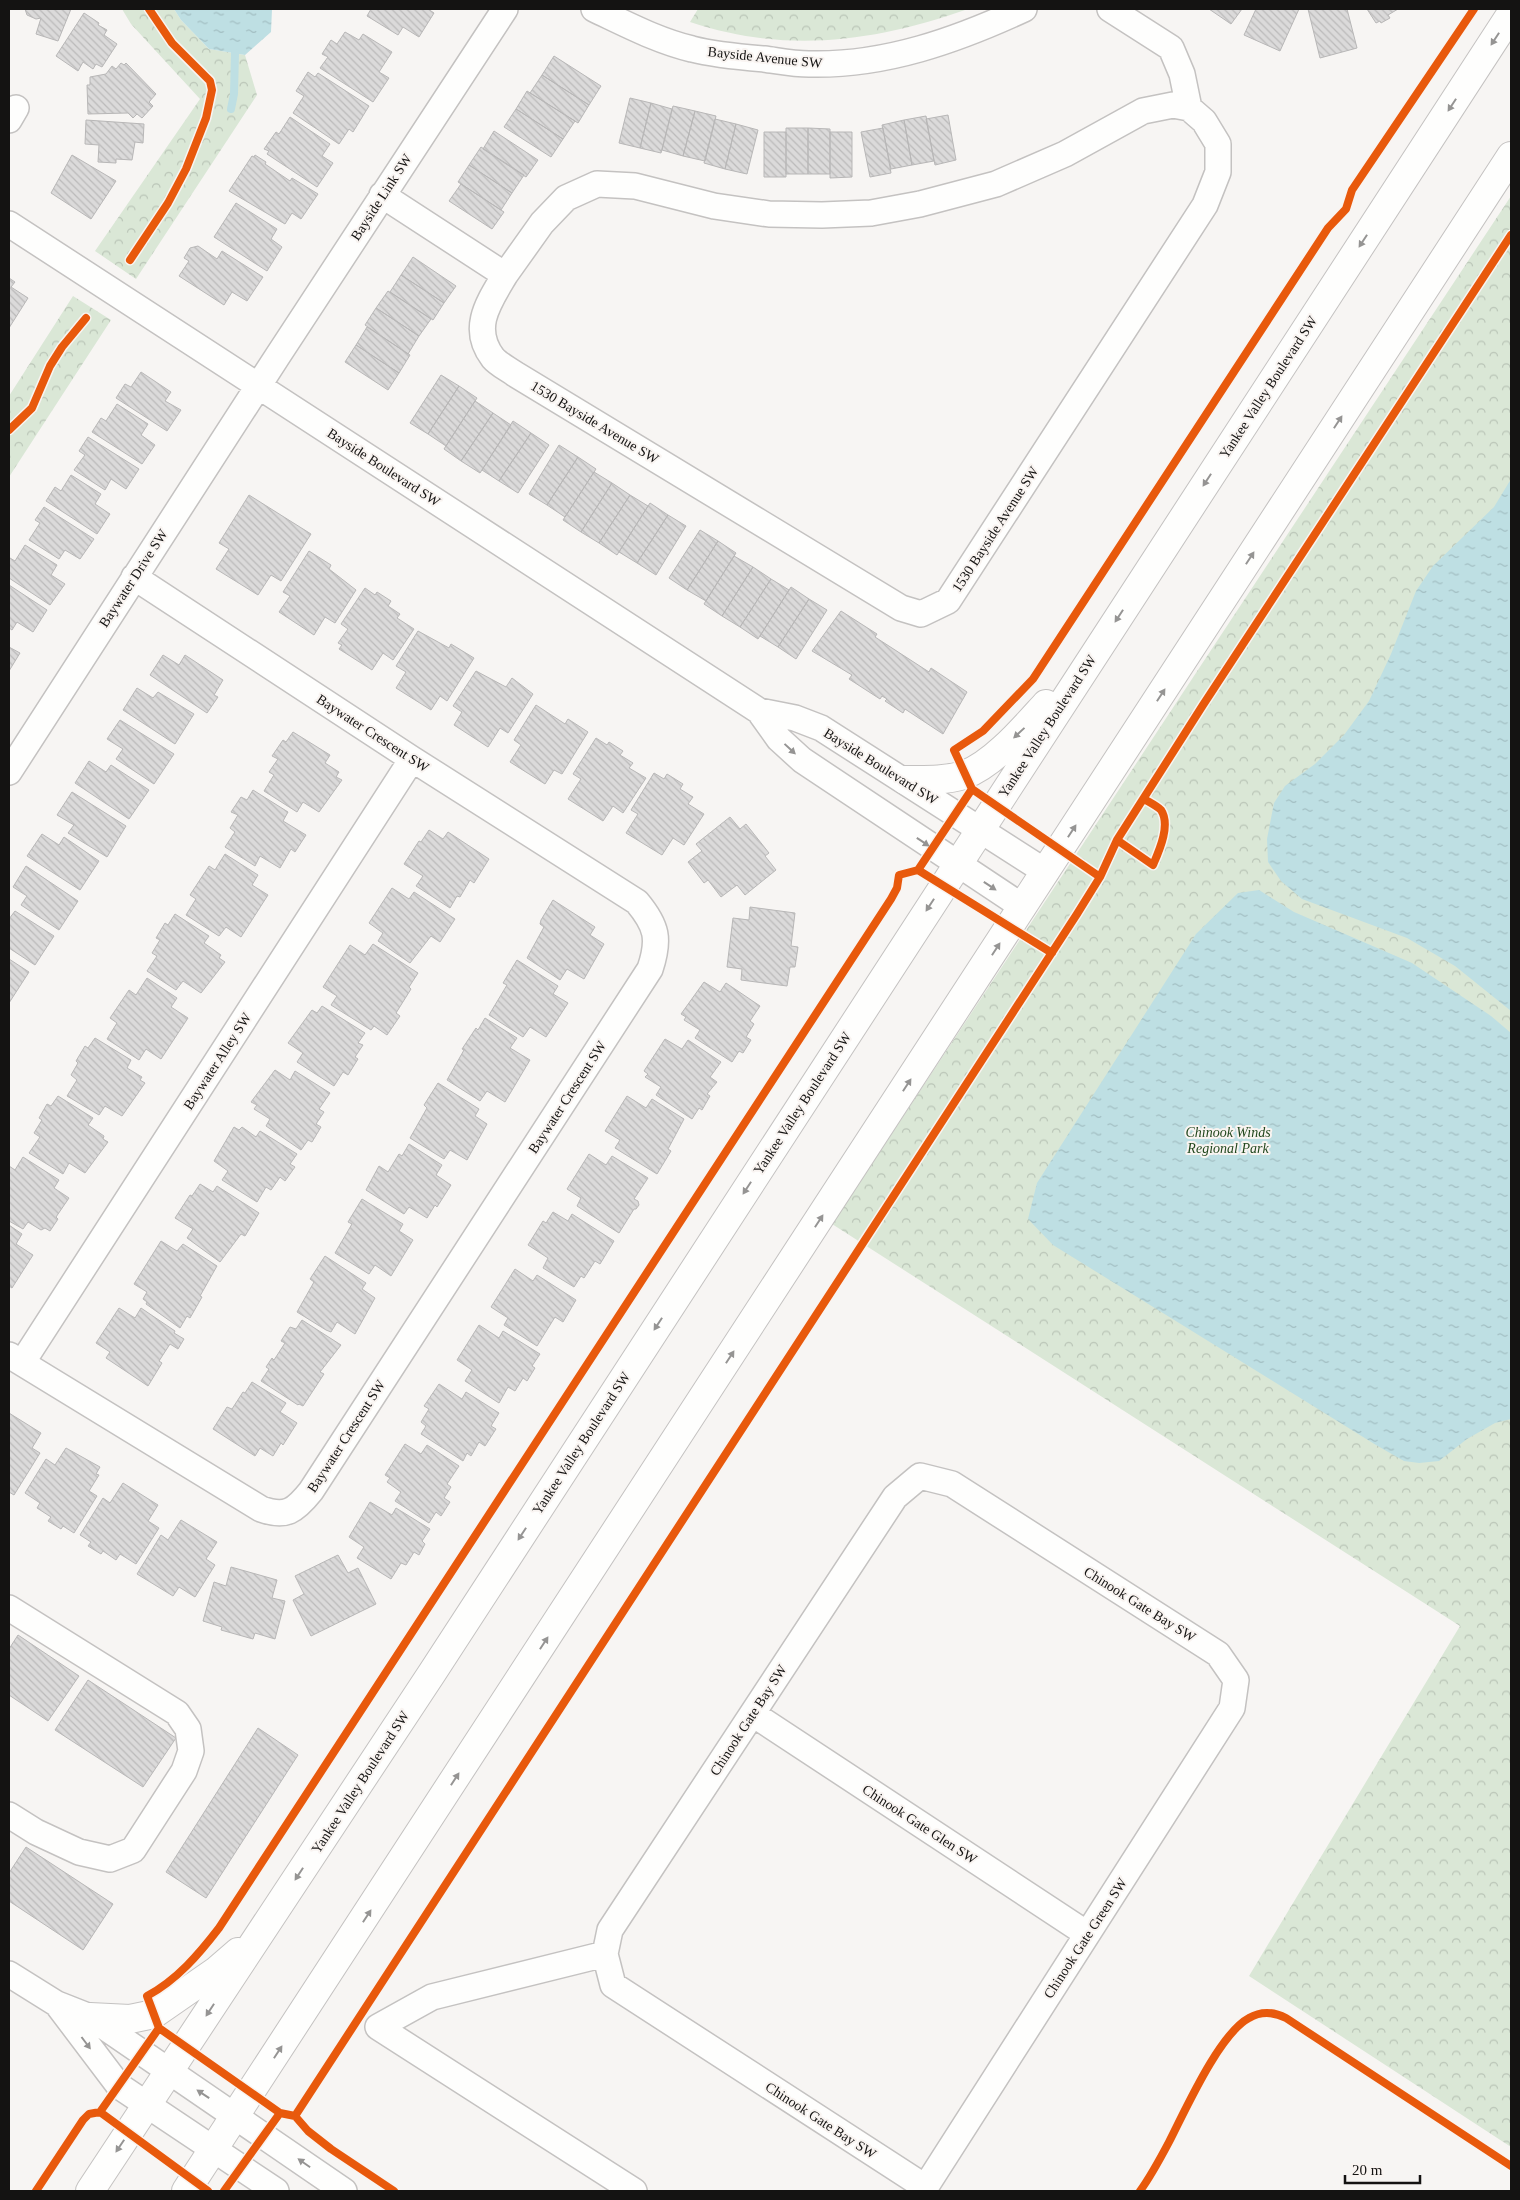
<svg xmlns="http://www.w3.org/2000/svg" width="1520" height="2200" viewBox="0 0 1520 2200" font-family="'Times New Roman',serif">
<style>
.forest{fill:url(#forest-crowns)}
.water{fill:url(#water-ripples)}
.lines{fill:none;stroke-linecap:round;stroke-linejoin:round}
.stream{stroke:#bedfe3;stroke-width:8}
.building{fill:url(#building-back-hatch);stroke:#b8b7b7}
.minor-casing{stroke:#c4c2c1;stroke-width:28}
.major-casing{stroke:#c4c2c1;stroke-width:30}
.minor{stroke:#fefefd;stroke-width:25}
.major{stroke:#fefefd;stroke-width:28}
.cycleway-casing{stroke:#f9f4f1;stroke-width:11}
.cycleway{stroke:#e8590c;stroke-width:8}
.oneway{fill:#959493}
.labels{text-anchor:middle;stroke-width:4;stroke-linejoin:round;paint-order:stroke}
.street-label{font-size:14px;fill:#141312;stroke:#f9f4f1}
.park-label{font-size:14px;font-style:italic;fill:#21471d;stroke:#f9f4f1}
</style>
<defs>
<pattern id="forest-crowns" width="20" height="18" patternUnits="userSpaceOnUse" patternTransform="scale(1.25)"><rect width="20" height="18" fill="#dae7d6"/><path d="M2 6a3 3 0 1 1 6 0M12 15a3 3 0 1 1 6 0" fill="none" stroke="#bac5b7"/></pattern>
<pattern id="water-ripples" width="26" height="14" patternUnits="userSpaceOnUse" patternTransform="scale(1.25)"><rect width="26" height="14" fill="#bedfe3"/><path d="M2 4q2-2 4 0t4 0M15 11q2-2 4 0t4 0" fill="none" stroke="#a2bec2"/></pattern>
<pattern id="building-back-hatch" width="6" height="6" patternUnits="userSpaceOnUse" patternTransform="scale(1.25)"><rect width="6" height="6" fill="#dbdada"/><path d="M-1 5l2 2M0 0l6 6M5-1l2 2" fill="none" stroke="#bbbaba"/></pattern>
</defs>
<rect width="100%" height="100%" fill="#f7f5f3"/>
<path class="forest" d="M122 9H174L181 20 209 49 245 55 257 95 136 279 95 251 200 99 131 24Z
M698 9H968C874 42 786 54 690 22Z
M1511 196V2147L1249 1976 1460 1626 832 1224Z
M73 296 111 320 9 477V396Z"/>
<path class="water" d="M174 9H272L271 32 245 55 209 49 181 20Z
M1511 479V1011L1455 966 1407 938 1302 899 1281 881 1268 862 1267 839 1274 803 1285 786 1315 764 1344 735 1369 701 1391 654 1416 591 1433 566 1494 507Z
M1259 890 1294 912 1412 963 1491 1016 1511 1033V1419L1495 1423 1467 1439 1439 1461 1419 1463 1404 1461 1376 1445 1053 1245 1028 1219 1037 1183 1196 934 1238 893Z"/>
<g class="lines">
<path class="stream" d="M231 109 234 94 235 53"/>
</g>
<path class="building" d="M25 9H71L58 41 36 34 41 18 36 19 27 15Z
M371 9H428L434 13 419 37 403 27 398 35 367 16Z
M1209 9H1242L1231 24Z
M1256 9H1299L1280 51 1244 35Z
M1308 9H1347L1357 48 1320 58Z
M1367 9H1398L1388 15 1390 18 1381 23 1380 21 1376 23Z
M84 13 99 23 98 25 107 30 104 35 117 44 102 67 96 64 93 69 83 62 78 71 56 56Z
M345 32 359 40 363 34 392 52 379 72 389 78 373 102 320 68 328 57 322 54 331 40 337 44Z
M554 56 601 86 589 105 542 75Z
M121 63 124 65 126 63 156 94 149 102 153 106 142 118 137 114 133 118 128 113 88 114 87 85H90V77L106 74 112 66 116 69Z
M308 72 315 77 318 73 369 106 353 132 349 129 339 144 293 113 304 96 296 91Z
M542 75 589 105 578 123 530 93Z
M527 91 575 121 563 139 516 109Z
M630 98 651 103 640 148 619 143Z
M651 103 672 109 661 153 640 148Z
M673 106 695 111 683 156 662 150Z
M516 109 563 139 551 157 504 127Z
M695 111 716 116 705 161 683 156Z
M948 115 956 160 935 165 926 119Z
M926 116 934 161 912 165 904 120Z
M290 117 330 144 322 156 333 163 317 187 267 154 269 151 264 149 276 132 279 134Z
M715 119 736 124 725 169 704 163Z
M86 120 144 124 143 143 135 142 132 160 116 159V163L98 162 99 145 85 144Z
M904 120 912 165 891 169 882 125Z
M736 124 758 130 747 174 725 169Z
M786 128H808V174H786Z
M808 128 830 129V174H808Z
M883 128 891 173 870 177 861 132Z
M494 131 538 160 526 177 483 149Z
M764 132H786V177H764Z
M830 132H852V177L830 178Z
M481 147 524 175 512 193 469 165Z
M72 155 116 181 91 219 51 193Z
M255 155 266 162 265 164 290 181 292 178 318 194 301 219 292 213 285 224 229 191 252 156 254 157Z
M469 165 512 193 501 210 458 182Z
M461 184 504 212 492 229 449 201Z
M236 203 277 229 271 239 282 247 267 271 214 237Z
M198 246 217 259 222 251 263 277 247 301 232 292 224 305 179 276 189 261 184 258 190 248Z
M413 257 456 286 444 303 401 275Z
M401 275 444 303 433 320 390 292Z
M9 278 15 282 11 287 28 298 9 328Z
M388 291 431 319 419 336 376 308Z
M376 308 419 336 408 354 365 325Z
M367 327 410 355 399 373 356 345Z
M356 345 399 373 388 390 345 362Z
M141 372 171 392 165 401 181 410 167 431 116 398 125 384 131 387Z
M441 375 459 386 428 434 410 423Z
M459 386 477 398 446 446 428 434Z
M475 401 493 413 461 461 444 449Z
M117 404 148 424 141 435 155 445 142 464 92 432 101 418 106 421Z
M493 413 511 425 480 473 461 461Z
M513 421 531 433 499 481 482 470Z
M531 433 549 445 518 493 499 481Z
M88 437 139 469 126 489 111 479 105 490 74 470 85 455 79 451Z
M559 445 578 457 547 505 529 494Z
M578 457 596 469 565 517 547 505Z
M594 472 612 483 581 532 563 520Z
M71 475 101 494 95 504 110 514 97 534 46 501 55 487 61 491Z
M612 483 630 495 599 543 581 532Z
M249 495 311 534 281 581 271 575 258 595 216 569 229 549 219 543Z
M630 495 648 506 617 555 599 543Z
M650 503 668 515 637 563 619 552Z
M44 507 94 539 80 559 65 550 59 559 29 540 40 523 35 520Z
M668 515 686 526 656 575 637 563Z
M700 530 718 541 687 590 669 578Z
M718 541 736 553 706 601 687 590Z
M25 545 57 565 51 575 65 584 50 605 9 578V559L10 558 15 561Z
M309 551 331 565 329 569 356 590 335 623 325 617 314 635 279 612 290 596 283 592Z
M734 556 753 567 722 616 704 604Z
M753 567 771 579 740 627 722 616Z
M771 579 789 590 758 639 740 627Z
M9 585 47 610 33 632 17 622 12 630 9 628Z
M791 587 809 599 778 647 760 636Z
M365 588 375 595 377 592 391 601 388 606 400 614 397 618 414 629 393 660 383 653 372 670 339 649 342 645 338 643 348 629 341 624Z
M809 599 827 610 796 659 778 647Z
M841 611 877 634 875 637 929 672 931 668 967 692 943 734 905 709 903 713 885 701 887 699 882 696 880 699 849 679 852 675 812 651Z
M418 631 449 648 451 644 474 658 447 701 440 696 431 710 396 688 406 672 396 666Z
M9 647 20 653 9 671Z
M163 655 179 665 185 655 223 680 214 695 218 697 207 713 150 675Z
M476 671 506 687 512 678 533 694 508 733 500 728 488 747 454 725 462 712 453 706Z
M137 688 153 698 158 692 194 714 175 744 123 710Z
M536 705 565 724 568 719 588 732 562 774 554 770 545 784 510 762 521 745 514 740Z
M120 720 174 754 154 784 116 759 123 749 107 739Z
M293 732 330 755 325 763 339 772 336 777 342 780 319 812 303 802 297 812 264 791 274 775 269 772 278 759 272 756 283 740 286 742Z
M596 738 607 745 609 742 623 751 620 755 633 763 629 768 646 778 623 813 613 806 603 821 568 799 581 779 573 774Z
M89 761 106 772 111 765 149 790 129 819 75 783Z
M654 773 664 779 667 774 683 784 680 789 693 797 688 804 704 814 684 845 673 838 662 855 626 833 638 814 631 810Z
M253 790 288 812 283 821 306 835 295 852 291 849 280 868 260 856 255 866 225 847 235 832 230 828 238 815 231 812 241 797 247 800Z
M72 792 126 826 107 857 68 833 74 825 57 815Z
M730 817 740 829 746 824 769 853 765 856 776 870 745 895 737 885 721 897 708 880 704 883 688 862 702 851 696 844Z
M429 830 443 839 448 832 489 859 474 883 470 880 460 897 457 896 450 908 416 886 423 876 404 864 419 841 421 842Z
M42 834 59 845 64 837 99 861 80 890 27 856Z
M225 854 258 875 252 885 268 895 241 937 226 927 219 936 186 915 196 899 190 895 209 866 215 870Z
M26 866 78 901 59 930 21 905 27 896 13 887Z
M392 888 409 899 414 892 455 919 440 942 431 936 410 963 378 941 383 933 369 923Z
M553 900 595 927 590 935 604 944 584 979 567 969 560 980 527 958 544 927 540 924 541 920Z
M750 907 795 913 791 946 798 947 795 967H790L787 986 741 980 742 969 727 967 733 918 749 920Z
M15 911 54 936 35 965 9 948V919Z
M175 914 209 936 204 943 221 955 219 958 225 962 201 993 183 981 176 990 147 971 157 956 152 953 160 940 156 938 165 923 168 925Z
M373 944 418 973 409 987 411 989 396 1013 400 1016 387 1035 374 1026 371 1030 331 1005 337 996 323 987 350 945 365 955Z
M9 959 29 972 9 1003Z
M517 960 558 986 553 994 568 1003 546 1037 530 1027 523 1037 489 1015 507 985 503 983Z
M147 978 177 998 171 1007 188 1018 161 1059 146 1049 139 1060 107 1039 117 1023 110 1018 129 990 136 995Z
M704 982 720 992 726 983 760 1006 750 1021 754 1024 746 1037 751 1040 743 1053 739 1051 732 1062 695 1038 700 1030 684 1020 686 1017 681 1014Z
M322 1006 365 1033 358 1043 363 1045 355 1057 358 1059 348 1075 343 1072 334 1086 297 1062 303 1053 288 1043 312 1010 317 1013Z
M485 1018 517 1038 510 1048 530 1060 505 1102 487 1091 480 1101 447 1080 464 1050 462 1049 476 1028 478 1030Z
M95 1038 131 1060 127 1068 142 1077 140 1080 145 1083 122 1116 105 1106 99 1115 67 1096 77 1080 71 1075 78 1063 76 1061 85 1046 88 1048Z
M665 1039 682 1049 688 1040 721 1062 710 1077 717 1082 707 1094 710 1096 702 1110 699 1108 692 1119 656 1095 661 1087 645 1077 648 1074 644 1071Z
M275 1070 290 1080 295 1071 330 1093 319 1109 324 1112 316 1124 321 1127 312 1142 308 1140 301 1150 266 1126 270 1119 254 1109 257 1105 251 1102Z
M438 1083 479 1109 475 1116 487 1124 467 1160 450 1150 444 1159 410 1138 427 1108 424 1105Z
M58 1096 93 1118 88 1125 104 1136 103 1139 108 1142 85 1173 69 1163 63 1174 29 1153 40 1137 34 1133 42 1120 39 1118 47 1104 51 1106Z
M627 1096 646 1108 652 1099 684 1119 668 1149 671 1151 657 1174 615 1148 620 1140 605 1131Z
M234 1127 239 1130 242 1127 256 1137 260 1131 297 1154 290 1164 295 1167 285 1181 280 1177 271 1190 266 1187 257 1202 222 1180 228 1171 214 1161Z
M409 1144 442 1165 436 1175 451 1185 437 1207 435 1205 427 1218 409 1207 404 1214 366 1190 379 1166 388 1172 399 1154 402 1156Z
M589 1154 606 1165 612 1156 648 1178 634 1199 638 1201 639 1205 636 1209H634L619 1233 577 1206 581 1198 567 1189Z
M23 1157 59 1180 54 1188 69 1198 56 1217 58 1219 50 1231 45 1228 41 1230 28 1222 23 1229 9 1221V1166L15 1170Z
M200 1184 213 1192 217 1186 259 1213 245 1236 241 1234 220 1262 187 1238 193 1229 175 1218 190 1195 192 1196Z
M362 1199 403 1224 399 1231 413 1240 391 1276 375 1265 369 1274 335 1253 352 1224 348 1222Z
M553 1212 568 1221 572 1214 614 1241 600 1264 595 1261 584 1278 581 1276 574 1287 543 1268 548 1258 528 1245 543 1221 546 1223Z
M9 1225 22 1234 16 1244 33 1255 12 1288 9 1286Z
M161 1241 177 1251 183 1244 217 1266 200 1296 202 1297 190 1318 187 1316 180 1328 146 1304 147 1302 143 1299 147 1292 134 1284Z
M325 1256 366 1283 362 1289 375 1298 355 1334 337 1322 331 1332 326 1330 297 1312 314 1282 310 1279Z
M515 1269 533 1281 537 1275 576 1300 563 1322 555 1317 537 1346 504 1325 508 1318 491 1307Z
M119 1308 135 1318 141 1308 175 1331 174 1333 184 1339 178 1349 170 1344 159 1361 162 1363 148 1386 106 1358 110 1352 96 1343Z
M302 1320 341 1345 320 1372 324 1374 303 1406 299 1404 298 1405 261 1381 269 1369 266 1367 272 1358 274 1360 285 1343 281 1341 290 1327 296 1329Z
M479 1325 499 1338 503 1331 540 1354 532 1366 535 1368 527 1381 523 1378 515 1391 508 1387 499 1403 465 1381 472 1370 457 1360Z
M252 1382 286 1403 280 1412 297 1423 283 1445 281 1443 273 1456 260 1448 255 1456 213 1429 227 1407 232 1409 243 1392 245 1393Z
M439 1384 462 1399 466 1392 499 1413 491 1426 496 1429 485 1446 479 1442 471 1456 467 1453 463 1461 421 1434 426 1426 421 1422 429 1409 424 1406Z
M9 1413 41 1433 32 1448 40 1453 14 1495 9 1492Z
M405 1444 421 1454 427 1445 459 1466 447 1484 451 1487 444 1498 450 1502 441 1516 436 1512 429 1523 395 1501 401 1492 387 1482 390 1478 385 1475Z
M66 1448 100 1467 96 1474 99 1475 89 1491 97 1496 74 1533 63 1526 61 1529 48 1521 51 1517 37 1508 40 1503 25 1493 46 1459 55 1465Z
M123 1483 158 1505 148 1521 159 1528 136 1564 120 1554 116 1560 103 1551 101 1554 88 1546 91 1542 80 1535 103 1498 110 1503Z
M370 1502 392 1515 396 1508 430 1529 422 1541 425 1544 419 1555 414 1552 406 1565 401 1563 391 1579 357 1558 364 1547 349 1537Z
M181 1520 217 1542 206 1559 215 1565 195 1597 179 1587 173 1596 137 1574 161 1535 168 1540Z
M338 1555 348 1573 358 1568 376 1604 311 1636 293 1600 304 1594 295 1576Z
M231 1567 277 1580 272 1598 285 1601 275 1639 255 1633 253 1639 221 1630 222 1627 203 1621 214 1582 226 1586Z
M18 1635 79 1676 48 1721 9 1695V1649Z
M88 1680 176 1738 143 1787 55 1730Z
M258 1728 298 1755 206 1898 166 1872Z
M26 1847 113 1904 83 1950 9 1901V1873Z"/>
<g class="lines">
<defs>
<path id="minor" d="M594 9C626 24 658 41 692 49 715 55 740 57 764 59 779 61 794 64 809 64 885 66 957 40 1024 9
M1110 9 1171 48 1182 74 1189 108
M9 120 16 108
M382 195 505 275C489 302 470 328 493 358 498 364 508 369 515 374L901 608 921 614 948 601 1205 205 1218 172V144L1204 121 1189 108 1173 105 1143 111 1065 154 996 184 920 204 871 213 822 215 769 214 714 206 635 186 597 184 566 198 542 223 505 275
M9 224 759 711 779 739 802 760 1023 907
M759 711 795 718 821 728 1046 872
M9 772 277 357 505 9
M9 1355 261 1509C286 1518 295 1511 311 1491L650 969C660 939 657 926 637 902L412 759 134 577
M22 1363 412 759
M9 1608 177 1713 188 1729 191 1751 184 1771 133 1850 110 1859 79 1852 36 1832 9 1815
M753 1714 1087 1934
M605 1954 432 1997 378 2027 634 2191
M9 1974 57 2004 90 2017 344 2191
M57 2004 119 2086 276 2191
M923 2191 1232 1708 1236 1680 1218 1654 952 1484 920 1476 895 1497 610 1930 605 1954 613 1985 925 2187"/>
<path id="major" d="M905 780C925 780 944 781 964 775 994 764 1025 727 1046 704
M90 2017 130 2019 154 2014 216 1971 238 1952
M90 2191 432 1673 1511 14
M186 2191 1511 156"/>
</defs>
<use href="#minor" class="minor-casing"/>
<use href="#major" class="major-casing"/>
<use href="#minor" class="minor"/>
<use href="#major" class="major"/>
<defs>
<path id="cycleway" d="M130 260 168 203 186 169 206 118 212 90 210 81 172 43 149 9
M9 430 32 408 50 366 62 347 86 318
M1117 840 1203 705 1511 235
M918 870 1052 953
M1100 877 972 789 954 750 983 731 1033 679 1328 228 1346 209 1352 190 1474 9
M100 2112 159 2028
M295 2116 1077 914 1100 877 1117 840 1153 865C1159 851 1171 825 1161 810 1157 806 1149 802 1144 799
M36 2191 83 2120 89 2114 100 2112 208 2191
M224 2191 280 2113
M394 2191 331 2149 308 2131 295 2116 280 2113 159 2028 147 1996C177 1980 199 1954 219 1928L891 899 897 888 899 875 918 870 972 789
M1140 2191C1151 2176 1160 2159 1169 2142 1185 2111 1219 2034 1249 2018 1261 2011 1274 2012 1286 2018L1511 2166"/>
</defs>
<use href="#cycleway" class="cycleway-casing"/>
<use href="#cycleway" class="cycleway"/>
</g>
<defs><path id="oneway-solid" d="M-6-.8H1V-3.2L6.5 0L1 3.2V.8H-6Z" transform="scale(1.25)"/></defs>
<g class="oneway">
<use href="#oneway-solid" transform="translate(1495 39) rotate(123)"/>
<use href="#oneway-solid" transform="translate(1452 105) rotate(123)"/>
<use href="#oneway-solid" transform="translate(1363 241) rotate(123)"/>
<use href="#oneway-solid" transform="translate(1338 422) rotate(-57)"/>
<use href="#oneway-solid" transform="translate(1207 480) rotate(123)"/>
<use href="#oneway-solid" transform="translate(1250 558) rotate(-57)"/>
<use href="#oneway-solid" transform="translate(1119 616) rotate(123)"/>
<use href="#oneway-solid" transform="translate(1161 695) rotate(-57)"/>
<use href="#oneway-solid" transform="translate(1019 733) rotate(137)"/>
<use href="#oneway-solid" transform="translate(790 749) rotate(43)"/>
<use href="#oneway-solid" transform="translate(1072 831) rotate(-57)"/>
<use href="#oneway-solid" transform="translate(923 842) rotate(34)"/>
<use href="#oneway-solid" transform="translate(990 886) rotate(34)"/>
<use href="#oneway-solid" transform="translate(930 905) rotate(123)"/>
<use href="#oneway-solid" transform="translate(996 949) rotate(-57)"/>
<use href="#oneway-solid" transform="translate(907 1085) rotate(-57)"/>
<use href="#oneway-solid" transform="translate(747 1188) rotate(123)"/>
<use href="#oneway-solid" transform="translate(819 1221) rotate(-57)"/>
<use href="#oneway-solid" transform="translate(658 1324) rotate(123)"/>
<use href="#oneway-solid" transform="translate(730 1357) rotate(-57)"/>
<use href="#oneway-solid" transform="translate(522 1534) rotate(123)"/>
<use href="#oneway-solid" transform="translate(544 1643) rotate(-57)"/>
<use href="#oneway-solid" transform="translate(455 1779) rotate(-57)"/>
<use href="#oneway-solid" transform="translate(299 1874) rotate(123)"/>
<use href="#oneway-solid" transform="translate(367 1916) rotate(-57)"/>
<use href="#oneway-solid" transform="translate(210 2010) rotate(123)"/>
<use href="#oneway-solid" transform="translate(86 2043) rotate(53)"/>
<use href="#oneway-solid" transform="translate(278 2052) rotate(-57)"/>
<use href="#oneway-solid" transform="translate(203 2094) rotate(-146)"/>
<use href="#oneway-solid" transform="translate(120 2146) rotate(124)"/>
<use href="#oneway-solid" transform="translate(304 2163) rotate(-145)"/>
</g>
<g class="labels">
<g class="street-label">
<text transform="translate(765 57) rotate(6)" y="5">Bayside Avenue SW</text>
<text transform="translate(381 197) rotate(-57)" y="5">Bayside Link SW</text>
<text transform="translate(1268 387) rotate(-57)" y="5">Yankee Valley Boulevard SW</text>
<text transform="translate(595 422) rotate(31)" y="5">1530 Bayside Avenue SW</text>
<text transform="translate(384 467) rotate(33)" y="5">Bayside Boulevard SW</text>
<text transform="translate(995 529) rotate(-57)" y="5">1530 Bayside Avenue SW</text>
<text transform="translate(133 578) rotate(-57)" y="5">Baywater Drive SW</text>
<text transform="translate(1047 726) rotate(-57)" y="5">Yankee Valley Boulevard SW</text>
<text transform="translate(373 733) rotate(33)" y="5">Baywater Crescent SW</text>
<text transform="translate(881 766) rotate(32)" y="5">Bayside Boulevard SW</text>
<text transform="translate(217 1061) rotate(-57)" y="5">Baywater Alley SW</text>
<text transform="translate(567 1097) rotate(-57)" y="5">Baywater Crescent SW</text>
<text transform="translate(802 1103) rotate(-57)" y="5">Yankee Valley Boulevard SW</text>
<text transform="translate(346 1436) rotate(-57)" y="5">Baywater Crescent SW</text>
<text transform="translate(581 1443) rotate(-57)" y="5">Yankee Valley Boulevard SW</text>
<text transform="translate(1140 1604) rotate(32)" y="5">Chinook Gate Bay SW</text>
<text transform="translate(748 1720) rotate(-57)" y="5">Chinook Gate Bay SW</text>
<text transform="translate(360 1782) rotate(-57)" y="5">Yankee Valley Boulevard SW</text>
<text transform="translate(920 1824) rotate(33)" y="5">Chinook Gate Glen SW</text>
<text transform="translate(1085 1938) rotate(-57)" y="5">Chinook Gate Green SW</text>
<text transform="translate(821 2120) rotate(33)" y="5">Chinook Gate Bay SW</text>
</g>
<g class="park-label">
<text x="1228" y="1137">Chinook Winds<tspan x="1228" dy="16">Regional Park</tspan></text>
</g>
</g>
<rect width="1520" height="2200" fill="none" stroke="#141312" stroke-width="20"/>
<path d="M1345 2175v8h75v-8" fill="none" stroke="#141312" stroke-width="2.5"/>
<text x="1352" y="2175" font-size="15" fill="#141312" stroke="#f9f4f1" stroke-width="4" paint-order="stroke">20 m</text>
</svg>
